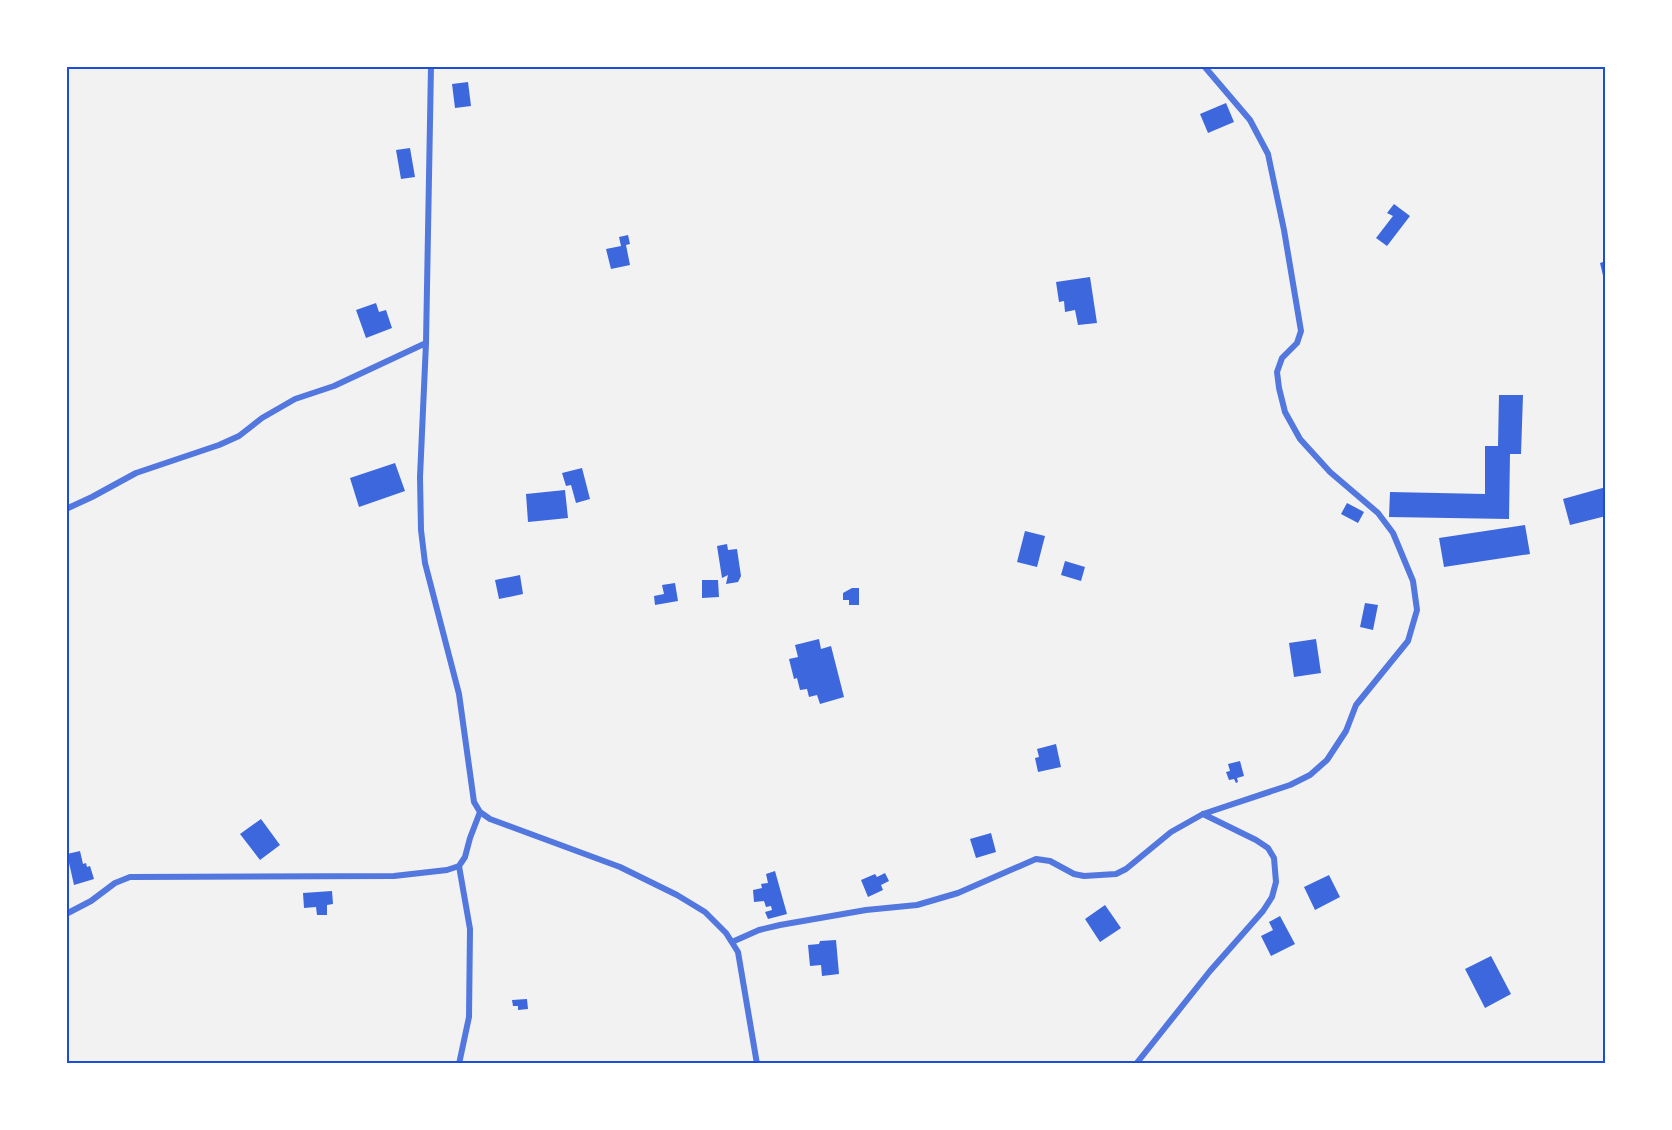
<svg xmlns="http://www.w3.org/2000/svg" width="1672" height="1130" viewBox="0 0 1672 1130" font-family="'PT Sans Narrow',sans-serif">
<style>
.building{fill:#3d67dc}
.lines{fill:none;stroke-linecap:round;stroke-linejoin:round}
.minor{stroke:#5277de;stroke-width:6}
.neatline{fill:none;stroke:#1d4ed8;stroke-width:2}
</style>
<rect width="100%" height="100%" fill="#f2f2f2"/>
<path class="building" d="M468 82 471 106 455 108 452 84Z
M1226 103 1234 122 1208 133 1200 114Z
M410 148 415 177 401 179 396 150Z
M1394 204 1410 216 1387 246 1376 238 1393 216 1387 213Z
M628 235 630 244 626 245 630 265 611 269 606 249 621 246 619 237Z
M1606 261V284H1605L1600 263Z
M1090 277 1097 323 1078 325 1075 310 1065 312 1064 301 1059 302 1056 282Z
M376 303 379 312 386 310 392 328 366 338 356 310Z
M1499 395H1523L1521 454H1510L1509 519 1389 517 1390 492 1485 494V446H1498Z
M395 463 405 491 359 507 350 478Z
M582 468 590 499 576 503 571 485 566 486 562 473Z
M1606 487V516L1570 525 1563 499Z
M565 490 568 518 528 522 526 494Z
M1347 503 1364 512 1358 523 1341 514Z
M1525 525 1530 554 1444 567 1439 538Z
M1025 531 1045 536 1037 567 1017 562Z
M727 544 728 550 737 549 741 576 738 582 726 584 728 575 722 578 717 546Z
M1065 561 1085 567 1081 581 1061 575Z
M520 575 523 594 499 599 495 580Z
M702 580H718L719 597 702 598Z
M675 583 678 601 655 605 654 596 664 594 662 585Z
M852 588H859V605H849V600H843V593Z
M1365 603 1378 605 1373 630 1360 627Z
M819 639 821 649 831 646 844 697 820 704 817 695 809 697 807 689 800 690 797 678 794 679 789 659 798 657 795 645Z
M1316 639 1321 673 1294 677 1289 643Z
M1056 744 1061 767 1038 772 1035 758 1039 757 1037 749Z
M1240 761 1244 776 1237 778 1238 782 1236 783 1234 779 1229 780 1226 772 1230 771 1228 764Z
M261 819 280 845 260 860 240 834Z
M991 833 996 852 976 858 970 839Z
M80 851 83 864 86 863 87 867 90 866 94 879 74 885 67 854Z
M775 871 787 914 768 919 765 912 772 910 771 906 766 907 764 901 754 902 753 890 762 888 761 884 768 883 766 874Z
M885 873 889 881 881 885 883 890 868 897 861 880 875 874 877 877Z
M1329 875 1340 897 1315 910 1304 887Z
M332 891 333 904 327 905V915H317L316 907 304 908 303 893Z
M1105 905 1121 928 1100 942 1085 919Z
M1280 916 1295 944 1271 956 1261 936 1273 930 1269 922Z
M836 940 839 974 822 976 821 965 810 966 808 945 819 944 820 941Z
M1491 956 1511 994 1485 1008 1465 969Z
M527 999 528 1009 518 1010V1006H513L512 1000Z"/>
<g class="lines">
<path class="minor" d="M431 66 426 343 420 477 421 530 425 563 459 694 474 802 480 812 490 819 620 867 677 895 705 912 726 933 738 952 757 1064
M66 509 92 497 136 473 219 445 239 436 262 418 295 399 334 386 426 343
M66 914 91 901 115 883 130 877 394 876 447 870 459 866 465 857 470 838 480 812
M732 942 759 930 780 925 866 910 917 905 958 893 1036 859 1050 861 1074 874 1084 876 1116 874 1126 869 1171 832 1203 814 1290 785 1310 775 1327 760 1346 731 1356 705 1408 641 1417 610 1413 581 1393 533 1378 513 1330 472 1300 439 1285 412 1279 388 1277 372 1282 358 1297 343 1301 331 1284 230 1268 154 1250 120 1204 66
M459 1064 469 1017 470 929 459 866
M1136 1064 1210 971 1263 911 1272 897 1276 882 1274 858 1268 848 1256 840 1203 814"/>
</g>
<rect width="1672" height="1130" fill="none" stroke="#ffffff" stroke-width="135"/>
<rect x="68" y="68" width="1536" height="994" class="neatline"/>
</svg>
